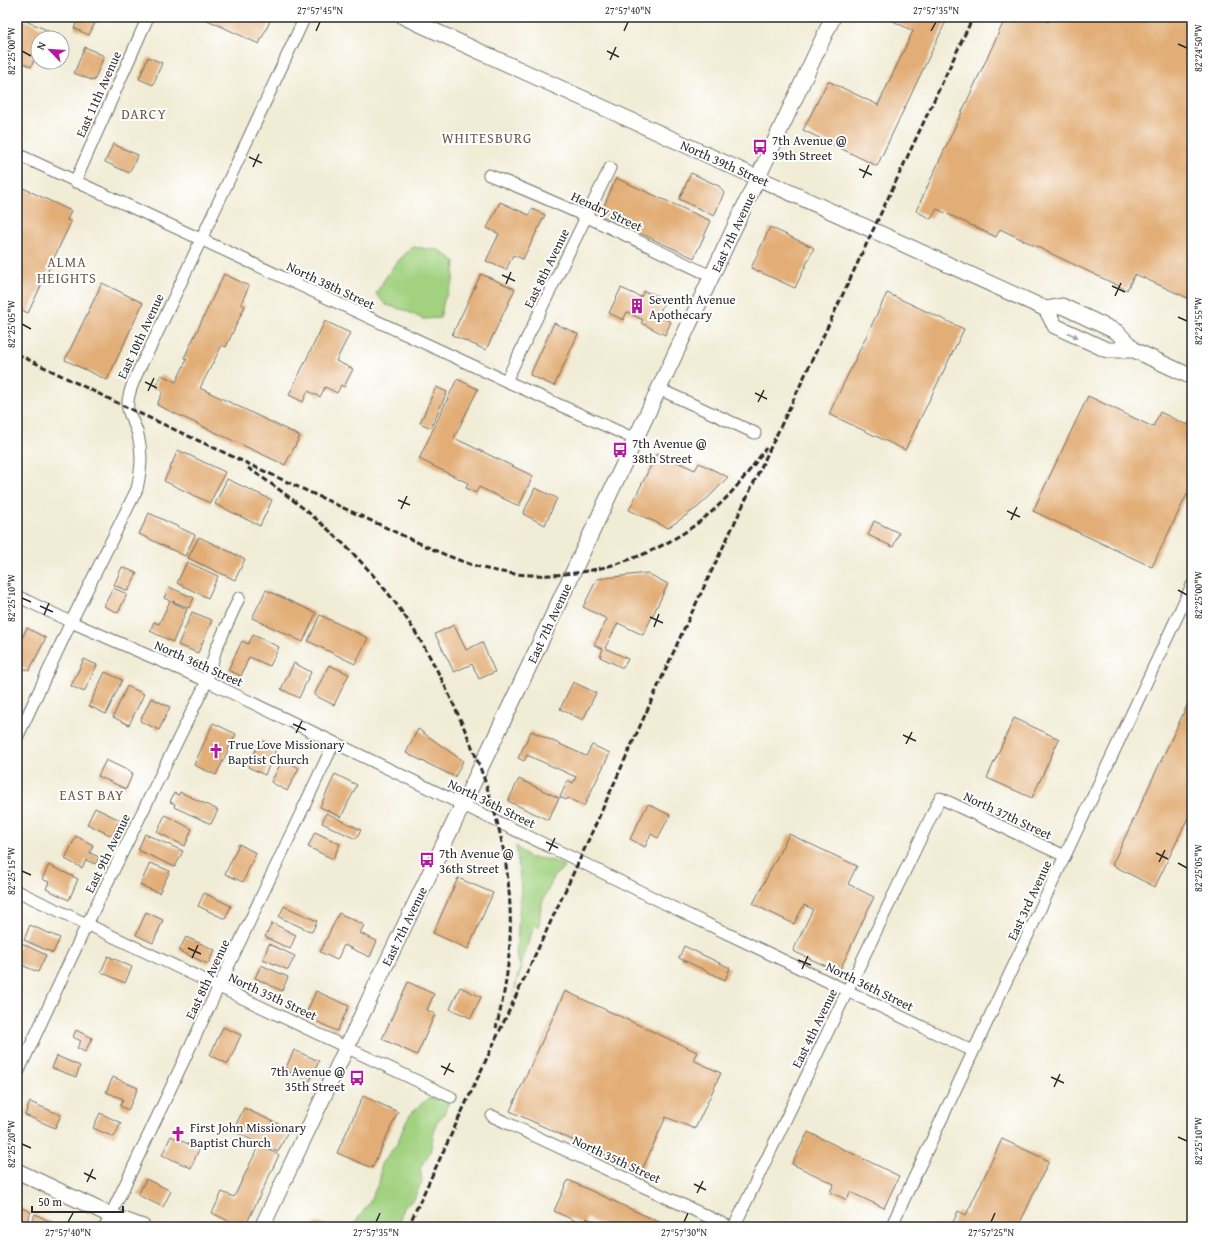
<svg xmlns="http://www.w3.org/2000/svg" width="1209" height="1244" viewBox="0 0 1209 1244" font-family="'Gentium Book Plus',serif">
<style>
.green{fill:#a2d280;stroke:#667e56}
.building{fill:#e2ad76}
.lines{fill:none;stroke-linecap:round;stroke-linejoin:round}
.street-casing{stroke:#706f66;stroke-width:13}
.secondary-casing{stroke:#706f66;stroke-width:17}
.street{stroke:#fff;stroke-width:11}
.secondary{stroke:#fff;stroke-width:15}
.rail{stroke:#2b2b2b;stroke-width:3;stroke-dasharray:6 3;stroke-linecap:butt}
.oneway{fill:#a0a0a0}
.ticks{fill:none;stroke:#2b2b2b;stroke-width:1.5}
.labels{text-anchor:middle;stroke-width:4;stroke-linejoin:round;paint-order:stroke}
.street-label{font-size:13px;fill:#2b2b2b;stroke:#fff}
.poi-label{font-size:13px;fill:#2b2b2b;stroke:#fff;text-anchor:start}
.neighbourhood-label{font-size:14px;letter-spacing:1px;fill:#6b5845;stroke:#fff}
.neatline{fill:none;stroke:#2b2b2b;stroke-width:1.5}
.ticks-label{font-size:10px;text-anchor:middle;fill:#2b2b2b}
</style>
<rect width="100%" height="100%" fill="#fff"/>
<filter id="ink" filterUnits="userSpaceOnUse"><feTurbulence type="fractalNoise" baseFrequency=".025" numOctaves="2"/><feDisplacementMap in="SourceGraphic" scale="8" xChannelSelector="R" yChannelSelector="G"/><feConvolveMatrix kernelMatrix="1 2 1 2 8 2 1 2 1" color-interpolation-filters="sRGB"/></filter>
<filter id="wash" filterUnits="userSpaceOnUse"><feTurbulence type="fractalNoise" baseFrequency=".012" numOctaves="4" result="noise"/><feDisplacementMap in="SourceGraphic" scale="16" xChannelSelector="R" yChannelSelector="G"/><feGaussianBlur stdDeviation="0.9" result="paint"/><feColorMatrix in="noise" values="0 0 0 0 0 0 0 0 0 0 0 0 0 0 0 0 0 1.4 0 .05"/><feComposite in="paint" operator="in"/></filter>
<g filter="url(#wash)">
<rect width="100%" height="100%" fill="#f1ecd5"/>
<path class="green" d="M413 247 439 250 455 261 453 282 444 300 440 318 423 319 404 310 386 305 376 294C387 274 396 261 413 247Z
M516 846 530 858C543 858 554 859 565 867L555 875 541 905 539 927 536 924C525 946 520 971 513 995L521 967 516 956 521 887Z
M432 1098 449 1101 444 1114 436 1123 430 1152 420 1168 422 1181 414 1199 403 1207 398 1227H355L357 1220 369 1203 380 1180 381 1164 397 1144 405 1124 412 1112 426 1100Z"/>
<g id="blocks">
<path class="building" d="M17 17 49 31 46 38H38V52L31 67 17 60Z
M79 17H98L89 35 74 28Z
M201 17H272L259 44Z
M885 17H948L877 166 803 130 828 81 878 105 913 31Z
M1006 17H1038L1048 22 1051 17H1192V300L1135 274 1127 290 1000 229 996 237 937 209 931 219 916 211Z
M85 47 104 56 94 81 74 73Z
M148 57 162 63 153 85 139 79Z
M113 144 138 155 129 173 105 162Z
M691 173 719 186 724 193 714 216 679 199Z
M616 178 711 221 694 258 600 215Z
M21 187 71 211 67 220 71 222 28 313 17 308V195Z
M500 202 529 215 532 209 545 215 523 259 513 255 506 270 486 261 499 234 487 228Z
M770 227 814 248 795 288 751 268Z
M224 274 249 286 241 304 245 306 226 347 222 345 200 388 300 436 285 465 157 405 163 391 155 387 161 375 176 382 187 359 184 358Z
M481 274 515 289 486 350 452 335Z
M102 283 143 303 107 380 65 360Z
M621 288 641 297 644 291 665 300 658 316 671 322 665 335 641 323 643 320 627 312 623 320 609 313Z
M887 293 964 329 905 450 829 414Z
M325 321 350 333 336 361 353 369 344 387 341 385 337 393 325 387 320 397 308 391 303 402 289 395Z
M554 323 578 334 554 386 530 375Z
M457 379 478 389 454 438 533 476 519 506 479 487 476 493 466 488 468 483 419 459Z
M436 387 447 392 431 428 420 423Z
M1088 396 1153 427 1160 412 1187 425 1190 421 1192 422V484L1152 567 1033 511Z
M178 450 225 472 210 503 164 481Z
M657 453 695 470 699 463 728 477 712 494 698 507 668 528 629 510Z
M227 479 272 500 260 526 215 504Z
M535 488 557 498 545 525 523 514Z
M149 513 195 535 185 556 139 534Z
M874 521 899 533 893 547 868 535Z
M199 537 245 559 235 580 188 558Z
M187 562 218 576 208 598 177 583Z
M122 567 137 573 128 591 114 585Z
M647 573 668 584 643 635 618 623 605 648 628 659 623 668 600 657 603 649 594 645 607 619 583 607 597 579Z
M169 587 194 598 189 608 173 601 172 602 187 609 173 642 150 631 154 622 159 624 170 601 164 598Z
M113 588 127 594 118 613 104 606Z
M266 590 316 613 303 642 252 618Z
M192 612 212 620 198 653 178 645Z
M320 615 368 638 355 664 308 641Z
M454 625 466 650 482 642 495 672 479 679 472 664 454 672 435 634Z
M27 628 46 638 29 671 17 665V648Z
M253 635 279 647 270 666 249 657 241 676 228 670 242 641 248 644Z
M84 659 97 665 84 692 71 686Z
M294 663 311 672 299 698 281 689Z
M329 665 349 674 334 705 314 695Z
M105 672 122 680 106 714 89 706Z
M573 682 596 693 583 720 560 709Z
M127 686 144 694 129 725 113 717Z
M1192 695V809L1155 887 1112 865Z
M151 698 170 707 159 730 140 721Z
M1014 718 1059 739 1032 798 987 778Z
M213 723 236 734 216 775 194 765Z
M418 729 463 761 455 777 406 753Z
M531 731 586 756 592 745 610 753 584 806 568 798 566 800 560 797 568 780 573 783 576 777 527 755 524 761 518 758Z
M260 740 277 747 265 775 248 767Z
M283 759 299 768 287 791 271 782Z
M106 760 133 773 126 789 98 776Z
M335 774 357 785 341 817 320 807Z
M519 779 559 798 548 820 508 801Z
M180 792 218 810 211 824 174 807 175 804 170 802 174 793 179 795Z
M648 804 670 815 658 838 651 834 645 847 630 839Z
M95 808 120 820 112 836 87 824Z
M326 813 361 830 356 839 322 823Z
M165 815 192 829 185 846 157 832Z
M315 832 340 844 333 859 308 847Z
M145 834 183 851 175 867 138 850Z
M789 834 857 866 848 884 874 897 839 972 793 951 813 909 804 905 794 924 753 904Z
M76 836 93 845 90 853 99 857 95 864 86 860 82 868 65 859Z
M239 844 256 853 243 882 225 874Z
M150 863 170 871 159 893 140 885Z
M49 865 78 879 69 900 46 889 49 882 42 879Z
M458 878 493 893 468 949 433 933Z
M204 893 231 906 225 919 198 906Z
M284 906 317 921 312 932 279 917Z
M146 912 163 920 153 943 136 935Z
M339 913 364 925 360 933 377 941 370 957 344 945 337 960 320 952Z
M272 923 296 935 290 949 265 937Z
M30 925 60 938 53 953 24 940Z
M186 937 215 950 208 964 179 951Z
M21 943 46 955 38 972 17 963V952Z
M269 944 295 956 288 970 263 959Z
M684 946 730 968 725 980 679 958Z
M108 956 132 967 125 983 101 972Z
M261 965 288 977 282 991 255 978Z
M408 982 434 994 427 1010 435 1014 417 1055 382 1039Z
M460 987 481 997 471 1018 450 1009Z
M316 991 349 1006 337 1031 305 1016Z
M565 991 697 1052 693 1060 721 1073 695 1129 666 1117 641 1172 510 1111Z
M223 1027 241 1035 228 1064 210 1055Z
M76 1030 92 1038 85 1052 77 1048 81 1041 73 1037Z
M294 1050 319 1061 310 1081 285 1070Z
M57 1056 80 1066 76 1077 52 1068Z
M113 1077 138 1088 128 1110 120 1106 123 1099 106 1092Z
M363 1096 398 1112 372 1168 337 1153Z
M30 1102 61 1115 55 1128 25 1115Z
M244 1108 289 1129 278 1152 233 1131Z
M100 1113 121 1123 114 1137 93 1128Z
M808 1132 899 1176 884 1208 850 1192 847 1200 830 1192 834 1184 792 1164Z
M171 1136 199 1149 191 1168 162 1155Z
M1002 1139 1049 1161 1018 1227H951L958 1211 966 1215Z
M259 1145 279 1155 245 1227H241L212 1213 222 1192 234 1197Z
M146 1179 171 1191 163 1207 138 1195Z
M568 1180 665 1225 664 1227H606L587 1218 584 1225 554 1211Z
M17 1206 31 1212 24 1227H17Z
M35 1214 55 1224 53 1227H29Z
M316 1222 328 1227H314Z"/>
</g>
</g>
<g filter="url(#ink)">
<use href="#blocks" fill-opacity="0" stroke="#706f66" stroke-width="1"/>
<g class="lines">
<defs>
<path id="street" d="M17 154 506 381 635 439
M489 175C565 205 638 241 711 276
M75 182 148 17
M506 381 610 168
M659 389 755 433
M17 596 71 622 207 681 579 861 678 910 973 1051
M17 738 71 622 137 489C141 470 143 454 138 435 136 426 130 418 128 409 125 390 147 355 155 338L305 17
M17 891 451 1097
M17 1075 87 924 207 681 216 649 239 598
M492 1116 730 1227
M105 1227 334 743
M734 1227 940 798 1065 856
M891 1227 1192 585"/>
<path id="secondary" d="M404 17 1046 309 1062 306 1117 332 1134 350 1192 377
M1046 309 1055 326 1107 350H1134
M17 1171 110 1215 143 1227
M262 1227 376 985 516 694 833 17"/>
</defs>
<use href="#street" class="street-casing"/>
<use href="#secondary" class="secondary-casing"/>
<use href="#street" class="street"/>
<use href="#secondary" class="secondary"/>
<path class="rail" d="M17 354 128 408 432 549C448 556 465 563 483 568 563 589 658 563 718 506 736 489 751 469 766 448
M248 468C300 502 348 543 387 592 415 627 438 669 456 710 505 816 527 912 496 1028
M408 1227 579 861 683 631 797 392 973 17"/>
</g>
<defs><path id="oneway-solid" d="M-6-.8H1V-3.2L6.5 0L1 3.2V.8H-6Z"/></defs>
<use class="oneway" href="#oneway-solid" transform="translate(1073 335) rotate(25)"/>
</g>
<path class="ticks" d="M316 31 320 22M624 31 628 22M931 31 936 22M1178 44 1187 48M22 51 31 56M607 51 619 57M610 60 616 47M249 157 262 163M253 167 259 154M859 169 872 175M863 178 869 165M502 275 515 281M506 284 511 272M1112 286 1125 292M1115 296 1121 283M1178 317 1187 321M22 324 31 329M145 382 157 388M148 391 154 378M755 393 767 399M758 402 764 390M398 500 410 505M401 509 407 496M1007 511 1020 517M1011 520 1017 507M1178 590 1187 595M22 598 31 602M40 606 53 612M44 615 49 603M650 617 663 623M654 627 659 614M293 724 306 730M296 733 302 721M903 735 916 741M906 744 912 732M546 842 558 848M549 851 555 838M1156 853 1168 859M1159 862 1165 850M1178 863 1187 868M22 871 31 875M188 948 201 954M192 958 198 945M798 960 811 965M802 969 808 956M441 1066 454 1072M444 1075 450 1063M1051 1077 1064 1083M1054 1087 1060 1074M1178 1137 1187 1141M22 1144 31 1148M84 1173 96 1179M87 1182 93 1169M694 1184 706 1190M697 1193 703 1181M68 1222 73 1213M376 1222 380 1213M684 1222 688 1213M991 1222 995 1213"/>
<defs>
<symbol id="bus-bare" viewBox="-9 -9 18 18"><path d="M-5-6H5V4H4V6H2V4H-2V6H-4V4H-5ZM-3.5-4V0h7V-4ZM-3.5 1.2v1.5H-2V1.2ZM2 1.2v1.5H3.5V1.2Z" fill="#b5179e" stroke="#fff" stroke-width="2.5" paint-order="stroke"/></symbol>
<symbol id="building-bare" viewBox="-9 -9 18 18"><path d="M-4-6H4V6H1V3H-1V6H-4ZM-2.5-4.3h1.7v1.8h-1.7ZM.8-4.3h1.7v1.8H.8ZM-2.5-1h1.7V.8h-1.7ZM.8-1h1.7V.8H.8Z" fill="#b5179e" stroke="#fff" stroke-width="2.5" paint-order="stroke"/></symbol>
<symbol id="church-bare" viewBox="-9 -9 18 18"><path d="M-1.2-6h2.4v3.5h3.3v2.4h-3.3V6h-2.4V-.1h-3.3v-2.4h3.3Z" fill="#b5179e" stroke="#fff" stroke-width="2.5" paint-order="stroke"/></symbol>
</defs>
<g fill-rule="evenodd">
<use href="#bus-bare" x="749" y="136" width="22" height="22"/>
<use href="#building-bare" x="626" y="295" width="22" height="22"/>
<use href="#bus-bare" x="609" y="439" width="22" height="22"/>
<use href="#church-bare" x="205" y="740" width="22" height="22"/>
<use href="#bus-bare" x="416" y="849" width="22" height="22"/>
<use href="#bus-bare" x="346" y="1067" width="22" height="22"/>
<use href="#church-bare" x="167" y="1123" width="22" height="22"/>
</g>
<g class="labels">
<g class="street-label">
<text transform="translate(98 94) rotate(-66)" y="5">East 11th Avenue</text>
<text transform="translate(725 163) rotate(24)" y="5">North 39th Street</text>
<text transform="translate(607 211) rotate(25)" y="5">Hendry Street</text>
<text transform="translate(733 232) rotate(-65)" y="5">East 7th Avenue</text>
<text transform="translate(546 268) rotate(-64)" y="5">East 8th Avenue</text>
<text transform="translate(331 285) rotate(25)" y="5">North 38th Street</text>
<text transform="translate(140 336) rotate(-65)" y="5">East 10th Avenue</text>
<text transform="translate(549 623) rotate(-65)" y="5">East 7th Avenue</text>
<text transform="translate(199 663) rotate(24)" y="5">North 36th Street</text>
<text transform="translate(492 803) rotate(26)" y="5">North 36th Street</text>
<text transform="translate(1008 815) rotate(25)" y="5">North 37th Street</text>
<text transform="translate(107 853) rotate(-64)" y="5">East 9th Avenue</text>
<text transform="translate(1029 900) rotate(-65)" y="5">East 3rd Avenue</text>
<text transform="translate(404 926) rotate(-64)" y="5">East 7th Avenue</text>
<text transform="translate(207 979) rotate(-65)" y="5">East 8th Avenue</text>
<text transform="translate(870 986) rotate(26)" y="5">North 36th Street</text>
<text transform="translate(273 996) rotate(25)" y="5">North 35th Street</text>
<text transform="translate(814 1028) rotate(-64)" y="5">East 4th Avenue</text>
<text transform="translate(617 1159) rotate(25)" y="5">North 35th Street</text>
</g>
<g class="poi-label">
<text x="772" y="145">7th Avenue @<tspan x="772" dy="15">39th Street</tspan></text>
<text x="649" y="304">Seventh Avenue<tspan x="649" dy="15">Apothecary</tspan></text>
<text x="632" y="448">7th Avenue @<tspan x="632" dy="15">38th Street</tspan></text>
<text x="228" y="749">True Love Missionary<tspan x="228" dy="15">Baptist Church</tspan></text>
<text x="439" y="858">7th Avenue @<tspan x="439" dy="15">36th Street</tspan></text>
<text x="345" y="1076" text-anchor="end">7th Avenue @<tspan x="345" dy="15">35th Street</tspan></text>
<text x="190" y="1132">First John Missionary<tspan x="190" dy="15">Baptist Church</tspan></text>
</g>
<g class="neighbourhood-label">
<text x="144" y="119">DARCY</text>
<text x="487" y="143">WHITESBURG</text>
<text x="67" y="267">ALMA<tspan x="67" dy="16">HEIGHTS</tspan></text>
<text x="92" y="800">EAST BAY</text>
</g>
</g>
<rect width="1209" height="1244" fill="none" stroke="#fff" stroke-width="44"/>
<g transform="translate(50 50) rotate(295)"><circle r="19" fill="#ffffff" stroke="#aaaaaa"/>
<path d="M0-3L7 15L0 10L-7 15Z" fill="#b5179e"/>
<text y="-6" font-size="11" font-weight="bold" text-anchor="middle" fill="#2b2b2b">N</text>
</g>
<path d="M32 1206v6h91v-6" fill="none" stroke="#2b2b2b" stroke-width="2"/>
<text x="38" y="1206" font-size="12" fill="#2b2b2b" stroke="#ffffff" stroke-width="3" paint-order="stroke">50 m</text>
<rect x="22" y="22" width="1165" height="1200" class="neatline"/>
<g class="ticks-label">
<text x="320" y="14">27°57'45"N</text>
<text x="628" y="14">27°57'40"N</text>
<text x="936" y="14">27°57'35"N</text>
<text transform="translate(1198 48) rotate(-90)" y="4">82°24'50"W</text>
<text transform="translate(11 51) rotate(-90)" y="4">82°25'00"W</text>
<text transform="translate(1198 321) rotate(-90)" y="4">82°24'55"W</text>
<text transform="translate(11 324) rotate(-90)" y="4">82°25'05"W</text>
<text transform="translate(1198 595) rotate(-90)" y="4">82°25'00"W</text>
<text transform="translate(11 598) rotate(-90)" y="4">82°25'10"W</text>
<text transform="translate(1198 868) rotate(-90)" y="4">82°25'05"W</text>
<text transform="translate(11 871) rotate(-90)" y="4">82°25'15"W</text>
<text transform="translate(1198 1141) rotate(-90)" y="4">82°25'10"W</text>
<text transform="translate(11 1144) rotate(-90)" y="4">82°25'20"W</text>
<text x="68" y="1236">27°57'40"N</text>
<text x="376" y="1236">27°57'35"N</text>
<text x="684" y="1236">27°57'30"N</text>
<text x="991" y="1236">27°57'25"N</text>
</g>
</svg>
